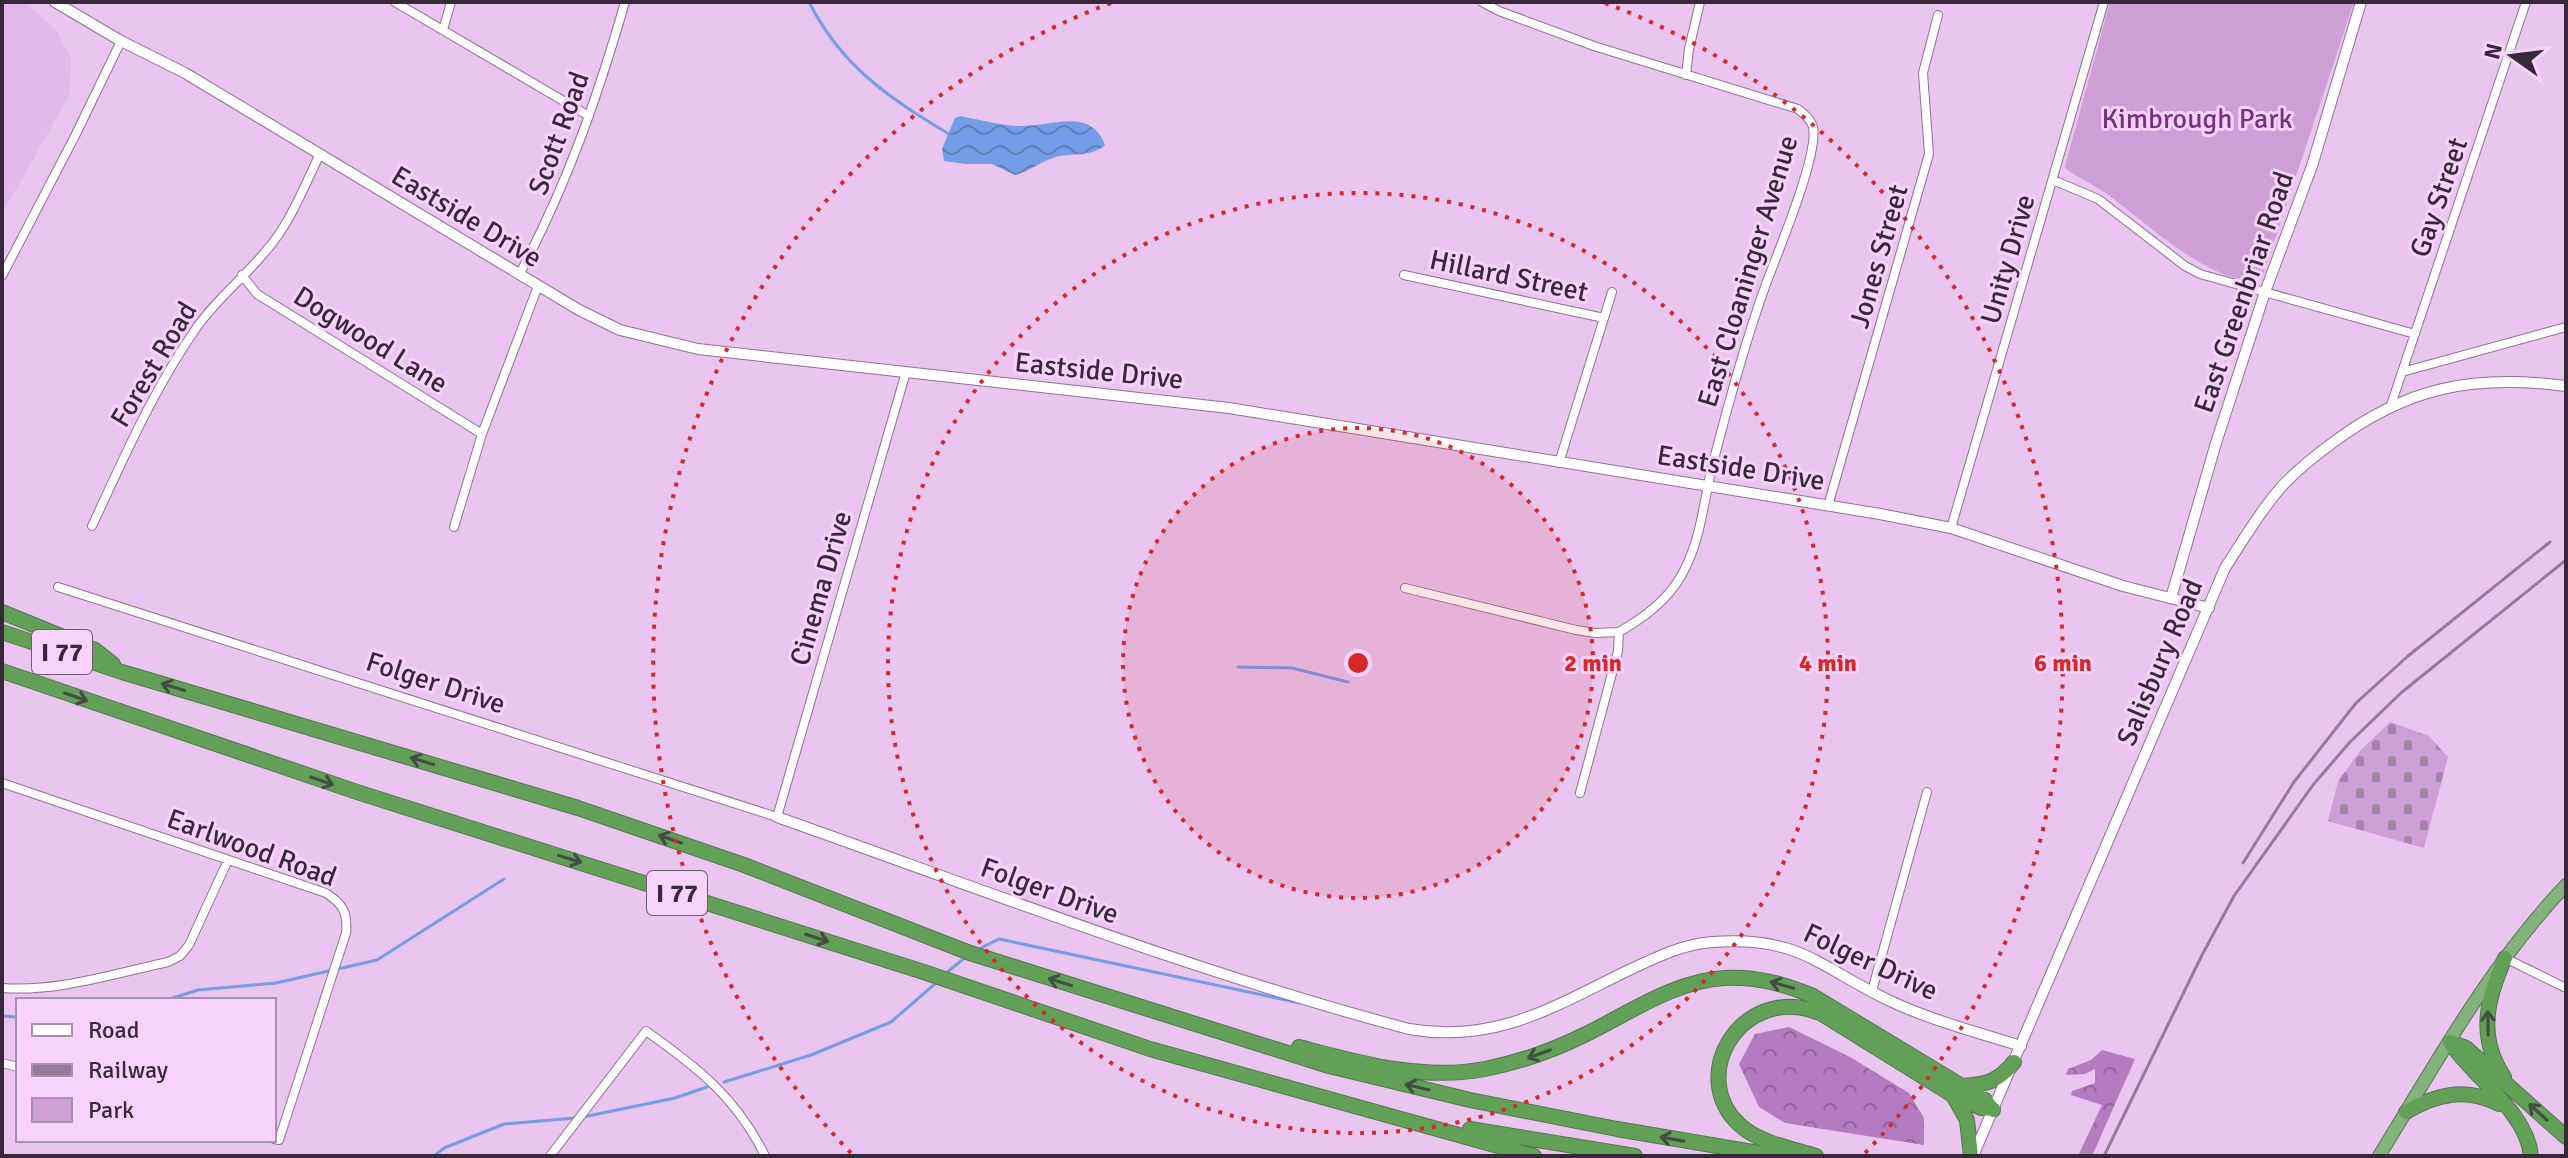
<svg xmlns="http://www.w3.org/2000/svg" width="2568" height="1158" viewBox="0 0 2568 1158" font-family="Signika,sans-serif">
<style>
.built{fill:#e2b9ea}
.forest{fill:url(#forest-crowns)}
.cemetery{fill:url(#cemetery-stones)}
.park{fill:#ce9fd7}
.water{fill:url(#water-waves)}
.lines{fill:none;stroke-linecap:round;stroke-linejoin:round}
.stream{stroke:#739de7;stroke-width:3}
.minor-casing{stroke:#917097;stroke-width:10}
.tertiary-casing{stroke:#917097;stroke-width:12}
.trunk-casing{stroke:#53764e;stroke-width:14}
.motorway-casing{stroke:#53764e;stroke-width:16}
.minor{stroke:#fff;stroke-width:8}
.tertiary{stroke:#fff;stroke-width:10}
.trunk{stroke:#82b37a;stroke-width:12}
.motorway{stroke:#62a058;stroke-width:14}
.rail{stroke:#947b99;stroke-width:3}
.oneway{stroke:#444d43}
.ring{fill:none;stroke:#d62828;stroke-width:4;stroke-dasharray:4 8}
.labels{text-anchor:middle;stroke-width:6;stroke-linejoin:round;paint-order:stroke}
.shield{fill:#f7d2fd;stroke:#715c74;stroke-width:2}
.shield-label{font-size:26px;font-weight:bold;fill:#37293a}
.park-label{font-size:28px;fill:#773085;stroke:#f7d2fd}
.street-label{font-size:28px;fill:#37293a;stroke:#f7d2fd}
.centre{fill:#d62828;stroke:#f7d2fd;stroke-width:4}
.ring-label{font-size:24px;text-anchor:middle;font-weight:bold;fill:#d62828;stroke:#f7d2fd;stroke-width:6;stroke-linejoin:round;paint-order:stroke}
</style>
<defs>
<pattern id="forest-crowns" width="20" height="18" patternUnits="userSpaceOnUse" patternTransform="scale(2)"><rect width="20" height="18" fill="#b57bc0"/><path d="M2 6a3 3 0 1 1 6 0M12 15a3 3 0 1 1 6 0" fill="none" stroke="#94659d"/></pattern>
<pattern id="cemetery-stones" width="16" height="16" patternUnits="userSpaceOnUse" patternTransform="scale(2)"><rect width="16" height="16" fill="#ce9fd7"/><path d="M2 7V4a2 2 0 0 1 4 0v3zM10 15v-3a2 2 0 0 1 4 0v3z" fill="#a882af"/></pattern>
<pattern id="water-waves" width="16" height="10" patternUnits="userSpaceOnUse" patternTransform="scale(2)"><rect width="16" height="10" fill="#739de7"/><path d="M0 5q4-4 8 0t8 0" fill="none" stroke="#5f80bc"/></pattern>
</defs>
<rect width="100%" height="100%" fill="#e9c5f0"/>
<path class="built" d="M2 2 26 3 55 29 71 58 70 94 2 214Z"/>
<path class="forest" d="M1789 1027 1850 1057 1909 1093 1924 1118V1145L1785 1123 1759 1107 1739 1064 1755 1034Z
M2102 1050 2135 1059 2092 1156H2078L2102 1105 2071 1095 2072 1091 2095 1083V1069L2085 1074 2066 1075 2068 1069 2091 1060Z"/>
<path class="cemetery" d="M2390 722 2429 736 2448 757 2424 848 2328 821 2338 781 2361 750Z"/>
<path class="park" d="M2110 2H2354L2262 278C2216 292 2141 217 2104 192 2092 184 2079 178 2067 170L2065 166Z"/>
<path class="water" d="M960 116C981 120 1002 126 1022 126 1052 126 1091 107 1105 145 1090 159 1067 151 1050 159 1037 164 1028 172 1015 175L992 164H965L944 161 942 149 955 118Z"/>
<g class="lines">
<path class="stream" d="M809 2C842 67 888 97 949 134
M1238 667 1292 668 1348 682
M977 950 999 939 1300 1003
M945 974 967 956
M166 1000 198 990 276 983 377 960 504 879
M2 1016 18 1017
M724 1082 811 1055 891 1022 937 982
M583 1117 675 1098 707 1087
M434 1156 444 1148 504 1124 575 1118"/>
<defs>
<path id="minor" d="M395 2 589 116
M1482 2 1499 11 1594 46 1798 109C1804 114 1811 119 1813 127 1819 155 1777 254 1766 284 1744 345 1727 408 1711 471 1703 506 1700 544 1681 576 1667 601 1643 618 1619 632L1618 651 1580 793
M443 30 451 2
M1686 75 1689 49 1700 2
M2053 180 2098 199 2185 266 2200 274 2415 334
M242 275 257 294 482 434
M519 275C567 185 597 99 625 2
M1404 275 1604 318
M2 276 75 136 121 41
M2402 372 2566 327
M2391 405 2526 2
M1559 463 1612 292
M1828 506 1929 154 1923 73 1938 15
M92 526C123 460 153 390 195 330 215 300 243 279 265 252 290 224 303 189 319 156
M454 527 482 434 538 286
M1951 528 2104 2
M58 587 777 817 906 372
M1405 588 1576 630 1595 633 1619 632
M2 783 326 893C343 904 348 913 346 933L279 1140 274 1139
M2505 958 2566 988
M2 988C58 992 113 974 168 962L180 956 189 945 228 860
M1872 991 1927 792
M2 1063 18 1067
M550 1156 646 1031C697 1067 737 1098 765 1156"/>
<path id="tertiary" d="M55 2 121 41 185 73 579 310 620 330 698 349 1229 408 1880 514 1951 528 2123 586 2209 608
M2171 598 2216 443 2265 292 2312 166 2361 2
M777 817C987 891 1194 972 1409 1029 1495 1044 1553 1007 1627 971 1655 958 1682 944 1713 942 1799 936 1818 966 1888 1000 1930 1020 1976 1032 2021 1046
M1973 1156 2225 568C2242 542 2257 516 2277 492 2292 474 2312 458 2331 444 2406 387 2473 374 2566 386"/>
<path id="trunk" d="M2379 1156C2436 1063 2490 965 2566 885"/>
<path id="motorway" d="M2 612 95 650 113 664
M2 632 122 672 578 808 744 865 970 953 1329 1066 1470 1100 1617 1129 1776 1156
M2 671 357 792 924 972 1150 1049 1534 1156
M2450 1042 2466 1048 2566 1137
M2450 1042C2474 1078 2527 1112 2531 1156
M1299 1047C1360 1063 1422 1081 1485 1069 1520 1062 1552 1051 1584 1035 1628 1014 1674 981 1724 978 1756 976 1784 984 1813 996L1985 1100 1993 1110
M2504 1077C2477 1037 2487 998 2505 958
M1963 1086C1987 1085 2000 1080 2014 1062
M1954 1097 1967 1120 1971 1156
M2406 1112C2436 1094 2466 1087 2499 1104
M1470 1129 1635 1156
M1816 1156C1793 1149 1766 1144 1746 1130 1681 1082 1741 979 1822 1014L1951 1094 1981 1108 1993 1109"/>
</defs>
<use href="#minor" class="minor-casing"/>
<use href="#tertiary" class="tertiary-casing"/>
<use href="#trunk" class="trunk-casing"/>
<use href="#motorway" class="motorway-casing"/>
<use href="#minor" class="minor"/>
<use href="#tertiary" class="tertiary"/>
<use href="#trunk" class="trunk"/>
<use href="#motorway" class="motorway"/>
<path class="rail" d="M2243 863 2294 782 2356 703 2408 656 2550 542
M2104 1156 2202 955 2234 896 2313 785 2350 742 2402 692 2566 560"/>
</g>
<defs><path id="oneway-shaft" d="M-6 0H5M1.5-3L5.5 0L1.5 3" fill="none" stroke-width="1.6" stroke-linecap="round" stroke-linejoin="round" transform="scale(2)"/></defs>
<g class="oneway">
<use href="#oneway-shaft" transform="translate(173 687) rotate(-163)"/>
<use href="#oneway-shaft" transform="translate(76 697) rotate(19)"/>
<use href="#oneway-shaft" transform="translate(422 761) rotate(-163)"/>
<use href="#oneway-shaft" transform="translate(322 781) rotate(19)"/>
<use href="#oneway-shaft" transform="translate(670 839) rotate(-161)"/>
<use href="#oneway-shaft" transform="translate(570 859) rotate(17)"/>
<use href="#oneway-shaft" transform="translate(817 938) rotate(18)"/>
<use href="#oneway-shaft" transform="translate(1060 982) rotate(-163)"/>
<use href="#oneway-shaft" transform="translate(1782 985) rotate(-164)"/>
<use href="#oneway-shaft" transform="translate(2488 1023) rotate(-91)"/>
<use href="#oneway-shaft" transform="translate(1539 1054) rotate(160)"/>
<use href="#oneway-shaft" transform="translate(1417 1087) rotate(-167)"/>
<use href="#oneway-shaft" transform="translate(2538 1112) rotate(-138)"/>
<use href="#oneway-shaft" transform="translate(1672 1139) rotate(-170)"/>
</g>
<circle cx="1358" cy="663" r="235" fill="#d62828" fill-opacity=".12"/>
<g class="ring">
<circle cx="1358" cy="663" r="235"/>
<circle cx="1358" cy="663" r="470"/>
<path d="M851 1153A705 705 0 0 1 1111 3M1605 3A705 705 0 0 1 1865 1153"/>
</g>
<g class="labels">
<g class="shield">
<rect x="32" y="630" width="60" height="44" rx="6"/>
<rect x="647" y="871" width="60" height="44" rx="6"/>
</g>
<g class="shield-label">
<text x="62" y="661">I 77</text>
<text x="677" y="902">I 77</text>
</g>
<g class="park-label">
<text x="2197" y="128">Kimbrough Park</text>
</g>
<g class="street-label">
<text transform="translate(558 133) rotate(-70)" y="10">Scott Road</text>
<text transform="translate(2438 197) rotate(-71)" y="10">Gay Street</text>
<text transform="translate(467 216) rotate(31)" y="10">Eastside Drive</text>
<text transform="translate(1878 256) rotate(-74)" y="10">Jones Street</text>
<text transform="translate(2007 259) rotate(-74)" y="10">Unity Drive</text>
<text transform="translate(1747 271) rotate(-73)" y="10">East Cloaninger Avenue</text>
<text transform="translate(1509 275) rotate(12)" y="10">Hillard Street</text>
<text transform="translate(2243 292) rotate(-71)" y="10">East Greenbriar Road</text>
<text transform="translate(371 339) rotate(32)" y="10">Dogwood Lane</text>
<text transform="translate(153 364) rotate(-59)" y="10">Forest Road</text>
<text transform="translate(1099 370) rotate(6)" y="10">Eastside Drive</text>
<text transform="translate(1741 467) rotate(9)" y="10">Eastside Drive</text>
<text transform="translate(820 588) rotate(-74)" y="10">Cinema Drive</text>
<text transform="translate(2159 662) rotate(-67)" y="10">Salisbury Road</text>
<text transform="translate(436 682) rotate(18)" y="10">Folger Drive</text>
<text transform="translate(252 847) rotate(20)" y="10">Earlwood Road</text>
<text transform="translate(1050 890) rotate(20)" y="10">Folger Drive</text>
<text transform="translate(1871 961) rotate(25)" y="10">Folger Drive</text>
</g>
</g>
<circle cx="1358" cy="663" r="12" class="centre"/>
<g class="ring-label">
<text x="1593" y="671">2 min</text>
<text x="1828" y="671">4 min</text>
<text x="2063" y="671">6 min</text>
</g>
<rect width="2568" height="1158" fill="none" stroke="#37293a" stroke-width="8"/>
<rect x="16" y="998" width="260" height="144" fill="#f7d2fd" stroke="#aa8eaf" stroke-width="2"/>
<rect x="32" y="1024" width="40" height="12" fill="#ffffff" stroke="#aa8eaf" stroke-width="2"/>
<text x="88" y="1038" font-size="24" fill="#37293a">Road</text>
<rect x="32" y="1064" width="40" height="12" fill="#947b99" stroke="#aa8eaf" stroke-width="2"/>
<text x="88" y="1078" font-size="24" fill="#37293a">Railway</text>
<rect x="32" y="1098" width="40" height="24" fill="#ce9fd7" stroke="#aa8eaf" stroke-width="2"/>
<text x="88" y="1118" font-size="24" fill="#37293a">Park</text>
<g transform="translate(2512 56) rotate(284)" stroke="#f7d2fd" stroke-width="6" paint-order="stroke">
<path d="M0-6L14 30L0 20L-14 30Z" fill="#37293a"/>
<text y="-12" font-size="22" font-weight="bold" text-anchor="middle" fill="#37293a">N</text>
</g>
</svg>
